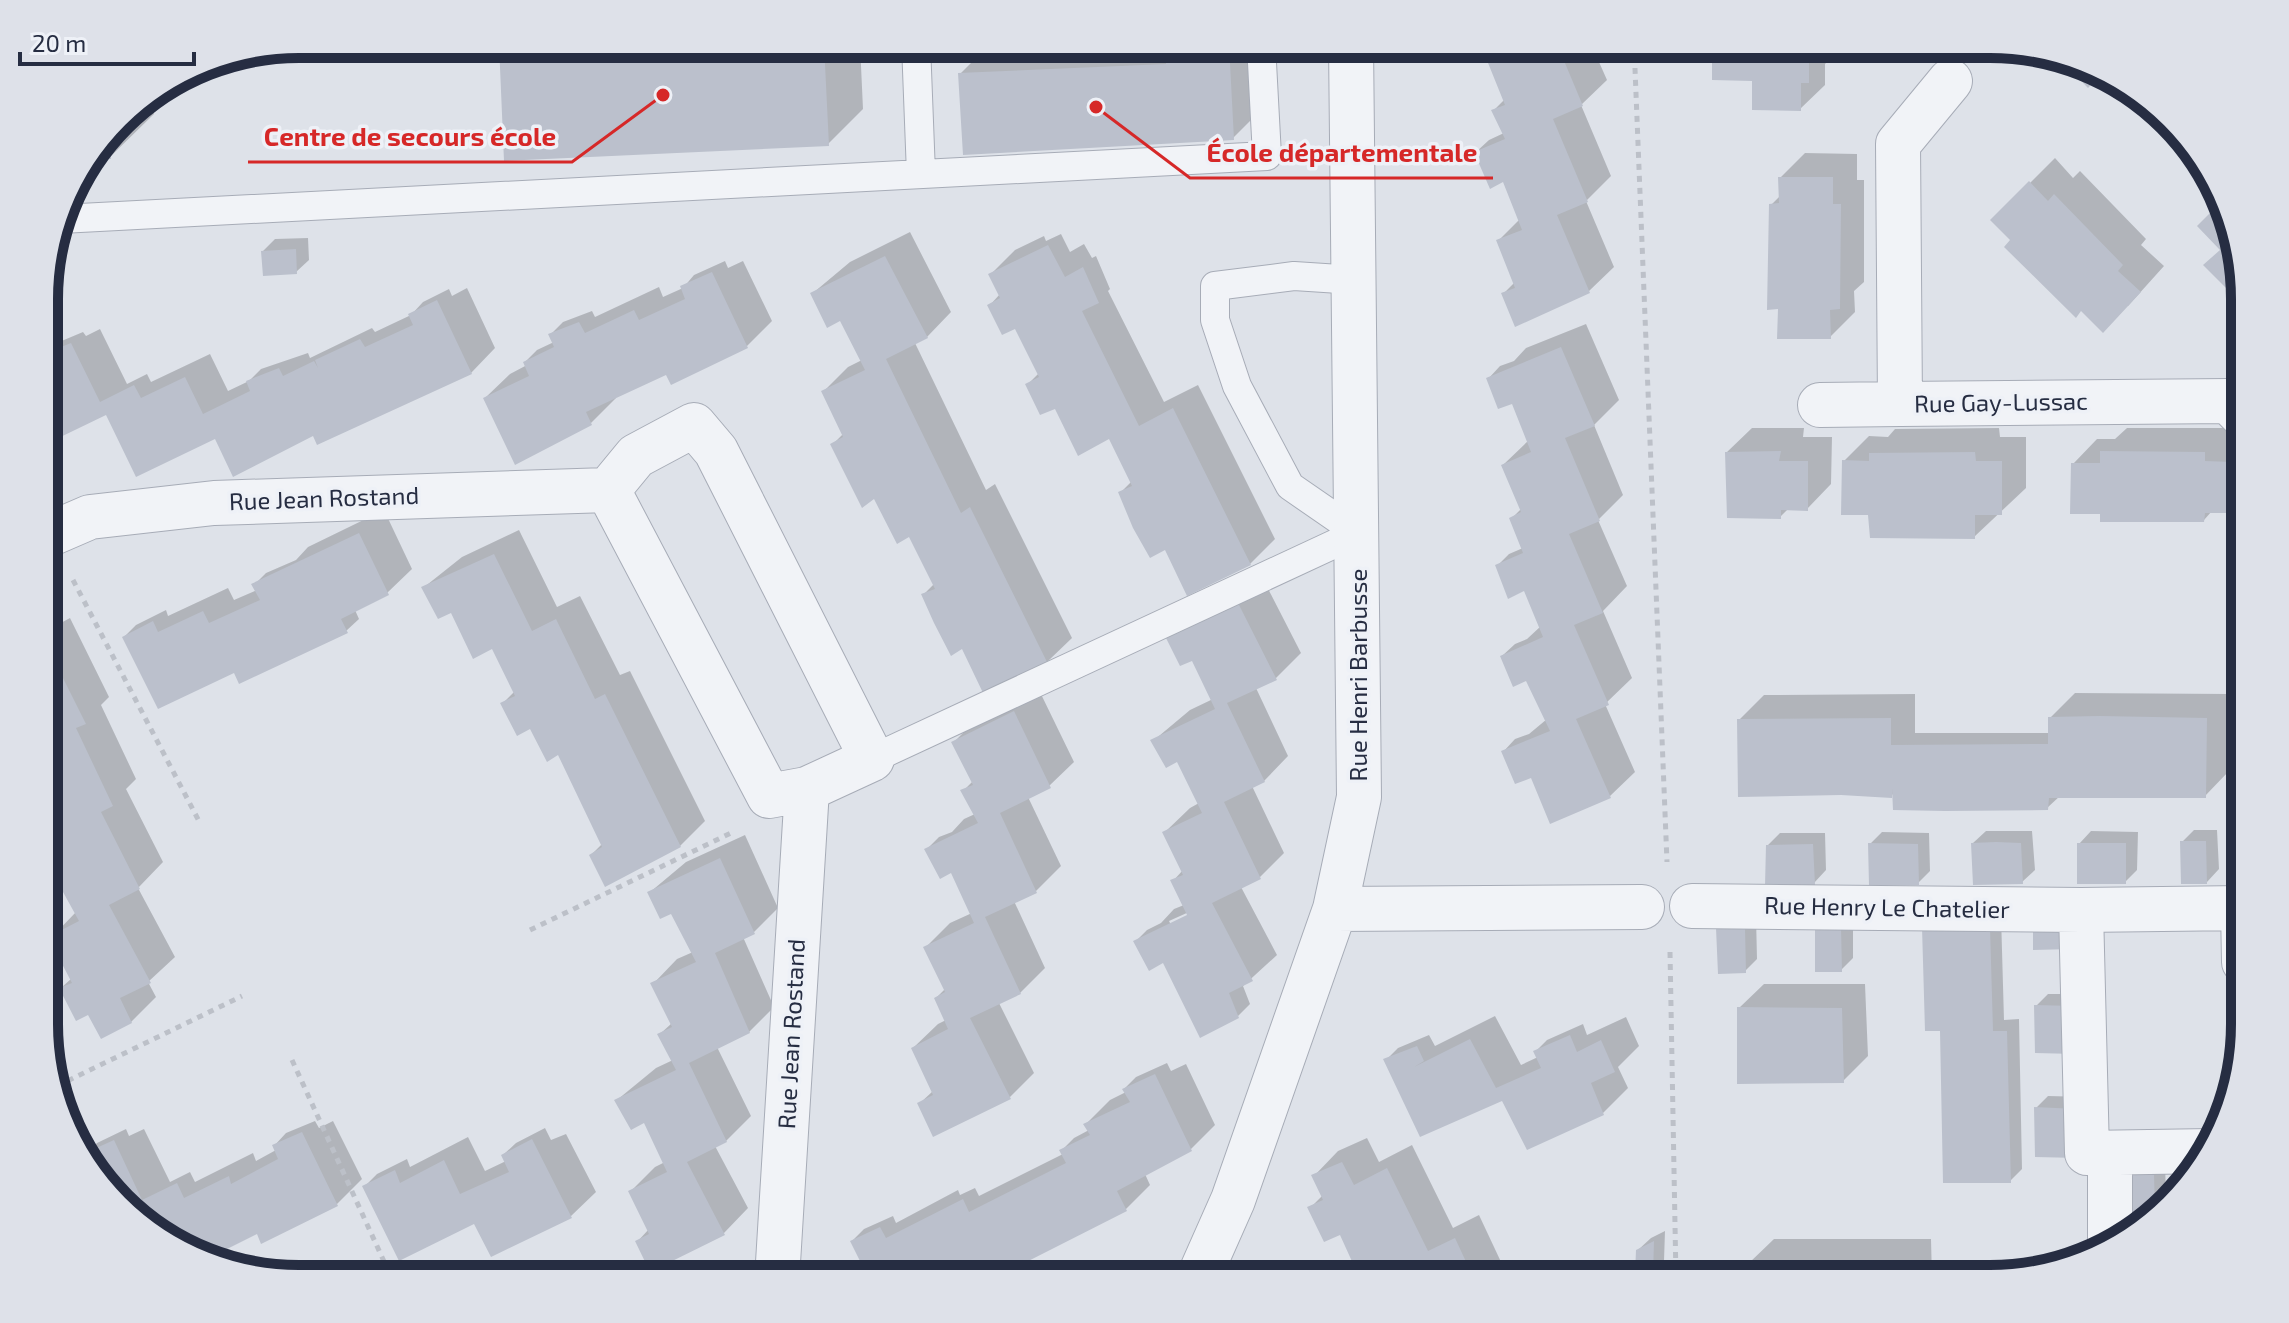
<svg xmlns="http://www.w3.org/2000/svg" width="2289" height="1323" viewBox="0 0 2289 1323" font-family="'Exo 2',sans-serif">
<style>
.shadow{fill:#0003;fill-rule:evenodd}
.building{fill:#bbc0cc}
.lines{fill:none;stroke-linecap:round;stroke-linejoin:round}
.service-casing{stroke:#a7acb7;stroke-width:30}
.minor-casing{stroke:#a7acb7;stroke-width:46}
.path{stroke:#bcc0c8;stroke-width:5;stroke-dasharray:6 6;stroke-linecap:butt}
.service{stroke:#f1f3f7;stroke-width:28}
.minor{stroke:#f1f3f7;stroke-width:44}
.labels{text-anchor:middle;stroke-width:7;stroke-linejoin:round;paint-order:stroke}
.street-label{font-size:24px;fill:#262d42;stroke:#eef1f7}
.rim{fill:none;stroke:#262d42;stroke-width:10}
.leader{fill:none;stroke:#d62828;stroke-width:3}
.callout-dot{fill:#d62828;stroke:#eef1f7;stroke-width:3}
.callout-label{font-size:26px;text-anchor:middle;font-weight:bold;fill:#d62828;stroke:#eef1f7;stroke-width:7;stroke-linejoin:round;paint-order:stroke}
</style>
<rect width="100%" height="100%" fill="#dee2e9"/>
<path class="shadow" d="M501 44H860L863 109 828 144Z
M990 44H1265L1268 103 1233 138 960 74Z
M1496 44H1591L1607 80 1581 105 1611 176 1586 201 1614 267 1589 291 1504 293 1515 282 1499 240 1520 219 1503 180 1476 152 1489 140 1504 133 1493 111 1505 99 1487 54Z
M1714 44H1833V56L1825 64V85L1800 109 1754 79Z
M153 94 154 114 110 157 92 158 131 108Z
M1805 153 1857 154V180H1864V282L1854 291 1855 312 1830 337 1780 307 1771 205 1781 195 1780 178Z
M2055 158 2073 178 2080 171 2146 239 2141 245 2164 266 2128 306 1993 220Z
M910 232 951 312 927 337 915 343 986 490 995 484 1072 638 1047 662 963 646 923 595 934 584 910 535 832 445 844 433 824 391 848 367 862 360 841 318 813 293 850 262Z
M1061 234 1070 252 1084 244 1092 258 1096 256 1110 289 1108 291 1164 402 1198 385 1275 539 1250 564 1165 548 1121 492 1132 481 1110 437 1056 407 1027 385 1039 373 1016 326 990 305 1000 294 991 274 1015 250 1044 236 1046 241Z
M308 238 309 260 296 272 263 251 275 239Z
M725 261 728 268 743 261 772 321 747 346 667 373 615 397 616 398 591 423 516 462 485 398 510 374 527 365 525 362 537 350 554 342 550 335 563 322 592 311 595 317 659 287 663 297 683 288 694 275Z
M467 288 495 348 471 373 216 436 107 413 46 442V350L52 345 83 332 86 336 100 329 127 384 147 374 151 382 210 354 228 391 249 381 261 369 308 353 310 358 372 328 375 332 411 315 423 302 449 289 452 296Z
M1586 324 1619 400 1594 425 1623 495 1598 520 1627 586 1603 611 1632 678 1605 704 1635 772 1610 796 1552 821 1532 774 1503 752 1515 739 1529 734 1547 719 1527 677 1502 656 1515 644 1527 639 1541 626 1524 589 1497 566 1509 554 1523 548 1511 519 1522 508 1503 465 1529 440 1513 400 1488 379 1500 366 1514 361 1526 348Z
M1752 428H1804L1803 437H1832L1831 484 1807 509 1789 508 1780 517 1727 452Z
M1999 428 2000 437H2026V488L1974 537 1870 513 1844 461 1869 436 1888 437 1895 429Z
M2127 428H2229L2228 437 2244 438V498L2231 511H2212L2204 520 2102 512 2073 464 2097 439H2115Z
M384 510 412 569 387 593 355 610 359 619 346 631 235 670 124 637 136 625 166 610 168 616 228 588 234 600 257 590 254 585 266 573 296 560 308 547Z
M519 530 557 607 580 596 620 675 630 671 705 821 680 846 591 855 602 844 559 752 503 703 515 691 493 646 423 588 462 557Z
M1262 577 1301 653 1276 678 1256 688 1288 756 1264 781 1252 786 1284 853 1259 878 1241 887 1277 955 1243 986 1250 1004 1238 1016 1135 942 1147 930 1161 923 1174 909 1184 905 1173 881 1183 870 1165 832 1190 808 1199 803 1177 758 1153 741 1190 710 1213 699 1192 657 1181 663ZM1189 912V916L1171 925 1169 921Z
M70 618 109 697 101 705 136 779 126 789 163 862 138 888 175 957 148 982 156 997 131 1022 89 1011 61 988 72 978 51 938 76 912 53 868 46 873V631Z
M1038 688 1074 762 1049 786 1028 797 1061 866 1036 891 1014 901 1045 968 1020 993 999 1003 1034 1073 1010 1097 919 1104 933 1091 913 1048 938 1024 946 1020 936 998 946 988 925 948 950 923 972 913 951 869 927 849 939 837 952 832 964 819 975 814 963 791 973 781 954 742 978 718Z
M2075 693 2231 694 2229 771 2205 796H2060L2047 808 1895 792 1891 796 1841 793 1739 720 1764 695 1915 694V733H2050V718Z
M2194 830H2217L2219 869 2207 882 2182 842Z
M1986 831H2032L2035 870 2022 882 1973 843Z
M2091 831 2138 832 2137 870 2125 882 2079 844Z
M1882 832 1929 833 1930 871 1918 883 1870 844Z
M1780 833H1825L1826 870 1814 883 1768 845Z
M745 835 778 908 754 932 743 937 774 1007 749 1032 717 1047 751 1116 726 1141 715 1146 748 1208 724 1233 637 1242 649 1229 630 1192 655 1167 665 1162 644 1120 617 1100 656 1068 673 1060 660 1034 672 1023 653 984 677 959 693 952 672 910 649 893 686 862Z
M2001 915 2004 1020 2019 1019 2022 1169 2010 1181 1942 1029 1924 928Z
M1756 916 1757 959 1745 971 1718 928Z
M1853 916V958L1841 970 1817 928Z
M1764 984H1865L1868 1056 1843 1081 1739 1008Z
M2048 994H2086L2088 1039 2036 1006Z
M1495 1016 1521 1065 1538 1057 1535 1052 1547 1040 1583 1024 1587 1035 1626 1017 1639 1046 1618 1067 1628 1088 1603 1113 1503 1098 1386 1060 1398 1048 1429 1035 1435 1046Z
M1167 1063 1171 1071 1186 1064 1215 1125 1191 1149 1145 1174 1150 1185 1126 1209 966 1274 852 1241 864 1229 893 1216 896 1223 958 1190 960 1195 975 1188 979 1196 1063 1154 1062 1150 1074 1138 1089 1130 1086 1124 1110 1100 1126 1092 1124 1089 1136 1077Z
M2048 1096 2089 1097 2037 1155 2036 1108Z
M315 1121 319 1128 333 1121 362 1179 337 1204 262 1241 258 1232 151 1213 142 1217 87 1165 84 1157 97 1143 126 1129 129 1136 144 1129 170 1182 190 1172 195 1182 253 1153 256 1161 276 1150 274 1146 286 1133Z
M545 1128 551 1140 566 1134 596 1192 571 1216 492 1254 475 1222 365 1186 377 1174 407 1159 410 1167 468 1137 485 1171 506 1161 503 1155 516 1143Z
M1367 1138 1379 1162 1412 1145 1453 1228 1479 1215 1509 1279H1379L1384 1270 1362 1279 1341 1233 1310 1208 1323 1195 1314 1176 1338 1151Z
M2165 1163 2166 1196 2149 1214 2130 1174Z
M1665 1231 1664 1261 1652 1273 1638 1250 1651 1238Z
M1774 1239H1931L1932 1278 1750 1279 1749 1263Z
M1569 1269 1574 1279H1548Z
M1941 1276H2014L2006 1278H1939Z"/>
<path class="building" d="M499 44H824L829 146 504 161Z
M1165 44H1229L1234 140 963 155 958 73 1166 64Z
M1506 44H1557L1583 106 1553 119 1588 202 1557 215 1590 293 1515 327 1501 293 1515 288 1496 240 1522 230 1503 182 1490 189 1474 152 1505 139 1491 110 1505 105 1484 53Z
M1712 44H1809V83H1801V111L1752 110V81L1712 80Z
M2065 64 2101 74 2088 88Z
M110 134 111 159 90 160Z
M1778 177H1833V204H1841L1840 309 1830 310 1831 339H1777L1778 309 1767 310 1769 204 1779 203Z
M2029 181 2048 201 2054 194 2123 265 2118 271 2141 292 2103 333 2081 311 2076 318 2004 247 2010 240 1990 220Z
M2218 205 2244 282V300L2241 303 2203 265 2220 250 2197 226Z
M1048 245 1065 277 1083 267 1099 303 1082 311 1139 426 1173 408 1251 565 1187 596 1165 550 1150 558 1133 528 1118 492 1132 486 1109 439 1078 456 1055 409 1040 415 1025 384 1039 377 1015 329 1002 335 987 305 1000 298 988 274Z
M296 249 297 274 263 276 261 251Z
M885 256 928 338 886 359 961 513 970 507 1048 664 984 695 962 649 951 656 934 623 921 594 935 589 909 537 897 544 874 499 862 508 830 444 843 437 821 391 865 370 840 321 827 328 810 293Z
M712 272 748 348 671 385 666 375 586 412 592 425 515 465 483 398 529 376 523 362 554 347 548 334 579 322 585 333 634 310 639 320 685 299 680 286Z
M437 300 472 374 317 445 313 436 233 477 215 439 136 477 106 415 46 444V353L71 343 100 402 134 385 141 398 185 377 203 414 250 391 246 381 279 368 283 376 314 361 318 368 315 360 360 339 365 347 413 325 408 314Z
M1561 347 1595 426 1565 438 1600 521 1569 534 1603 613 1574 625 1609 705 1576 719 1611 798 1550 824 1531 778 1515 784 1501 751 1550 731 1526 681 1513 687 1500 656 1543 637 1524 591 1508 599 1495 565 1523 553 1509 518 1521 512 1501 465 1531 452 1512 404 1498 409 1486 378Z
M1781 451 1779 461H1808V511L1781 510V519L1727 518 1725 452Z
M2100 451 2205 452V461L2232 462V513H2205L2204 522H2100V514H2070L2071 463H2100Z
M1975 452 1976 461H2002V515H1975V539L1870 538 1868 515H1841L1842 460 1869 461V453Z
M359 533 389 595 341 619 348 633 239 684 234 673 158 709 122 637 153 621 158 632 203 611 209 623 260 600 251 584Z
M494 554 532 631 556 619 595 699 605 694 681 847 605 887 589 855 602 847 558 755 547 762 530 729 517 736 500 703 515 696 492 649 473 659 451 613 438 619 421 587Z
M1237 601 1277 680 1227 703 1265 782 1224 802 1261 879 1212 903 1253 981 1229 993 1239 1018 1200 1038 1163 963 1149 971 1133 941 1187 915 1170 880 1183 875 1162 832 1202 813 1177 762 1166 768 1150 740 1215 709 1192 661 1180 666 1165 636Z
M46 644 86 724 76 728 113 806 101 812 140 889 109 905 151 983 120 998 132 1023 101 1039 88 1015 76 1021 59 988 72 983 48 937 79 921 52 872 46 875Z
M1014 711 1051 788 1000 813 1037 893 985 917 1021 994 970 1018 1011 1099 933 1137 917 1103 933 1095 911 1048 948 1029 934 998 945 992 923 947 974 923 951 873 940 879 924 849 978 823 960 790 973 785 951 742Z
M2100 716 2207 718 2206 798H2049L2048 810 1945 811 1893 810 1892 788V798L1841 795 1738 797 1737 719 1891 718V745L2048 744V717Z
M2180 841H2206L2207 884H2181Z
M1996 842 2021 843 2023 884 1973 885 1971 843Z
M1868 843 1918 844 1919 885H1869Z
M2077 843H2126V884H2077Z
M1813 844 1815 885 1765 886 1766 845Z
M720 858 755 934 715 953 750 1033 689 1063 727 1142 687 1162 725 1235 650 1272 635 1241 649 1234 628 1191 667 1172 644 1123 631 1130 614 1100 676 1070 657 1034 672 1027 650 983 696 962 671 914 660 919 647 892Z
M1815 927H1841L1842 972H1815Z
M1922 927H1990L1993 1031H2007L2011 1183H1943L1940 1031H1925Z
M2033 927H2073V949L2033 950Z
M1716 928H1745L1746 973 1718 974Z
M2034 1005 2074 1006 2076 1054 2035 1053Z
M1737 1007 1842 1008 1844 1083 1737 1084Z
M1570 1035 1577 1052 1601 1040 1615 1072 1591 1083 1604 1115 1527 1150 1502 1101 1420 1137 1383 1059 1417 1046 1424 1061 1414 1067 1470 1039 1496 1088 1541 1068 1533 1051Z
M1155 1074 1192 1151 1117 1191 1127 1211 993 1279H966L965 1277 960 1279H869L850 1241 880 1227 886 1238 963 1199 969 1212 1066 1163 1059 1150 1090 1135 1083 1124 1130 1102 1122 1089Z
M2034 1107 2077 1109 2079 1158 2035 1157Z
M302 1132 338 1206 261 1244 257 1234 213 1256 171 1245 158 1232 150 1215 143 1218 87 1165 83 1154 114 1140 142 1200 177 1183 184 1198 229 1176 231 1184 278 1159 272 1145Z
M532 1139 572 1218 491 1257 474 1224 399 1261 362 1186 395 1170 400 1183 444 1160 460 1194 509 1172 501 1155Z
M1342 1162 1354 1185 1387 1168 1428 1251 1455 1238 1474 1279H1377L1376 1276 1360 1279 1340 1235 1324 1242 1307 1207 1323 1200 1311 1175Z
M2128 1174 2154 1175 2155 1207 2147 1216 2129 1215Z
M1654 1241 1653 1275H1635L1636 1250Z
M1747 1263H1907V1279H1748Z"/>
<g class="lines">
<defs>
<path id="service" d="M916 44 921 174
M61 219 1267 156 1261 44
M1355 280 1294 276 1215 286V320L1237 386 1290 486 1358 533
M872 759 1358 533
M46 956 48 955"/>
<path id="minor" d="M1950 81 1898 144 1900 404 2228 401 2244 417
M1820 405 1900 404
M608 490 769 796 807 789
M46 536 90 517 214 503 608 490 636 456 694 425 716 451 872 759 807 789 777 1279
M1692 906 2081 910
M1335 909 1642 907
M2211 1151 2087 1153 2081 910 2243 908 2244 962
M2110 1153V1247
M1198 1279 1233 1200 1335 909 1359 797 1351 44"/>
</defs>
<use href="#service" class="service-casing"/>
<use href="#minor" class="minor-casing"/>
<path class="path" d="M1634 44 1667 862
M73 580 200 823
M530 930 731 833
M1670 952 1676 1279
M292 1060 392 1279
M57 1086 242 996"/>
<use href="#service" class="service"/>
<use href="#minor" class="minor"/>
</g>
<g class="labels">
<g class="street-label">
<text transform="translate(2001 403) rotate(-1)" y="8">Rue Gay-Lussac</text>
<text transform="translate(324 499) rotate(-2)" y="8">Rue Jean Rostand</text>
<text transform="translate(1359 675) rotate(-90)" y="8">Rue Henri Barbusse</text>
<text transform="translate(1887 908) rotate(1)" y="8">Rue Henry Le Chatelier</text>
<text transform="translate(792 1034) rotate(-87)" y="8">Rue Jean Rostand</text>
</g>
</g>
<path d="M0 0H2289V1323H0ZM299 58H1990A241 241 0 0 1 2231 299V1024A241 241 0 0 1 1990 1265H299A241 241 0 0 1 58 1024V299A241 241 0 0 1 299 58Z" fill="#dee1e9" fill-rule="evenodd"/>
<path class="rim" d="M299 58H1990A241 241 0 0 1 2231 299V1024A241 241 0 0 1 1990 1265H299A241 241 0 0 1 58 1024V299A241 241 0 0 1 299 58Z"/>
<path class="leader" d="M663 95L572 162H248M1096 107L1190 178H1493"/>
<g class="callout-dot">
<circle cx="663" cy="95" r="8"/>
<circle cx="1096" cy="107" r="8"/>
</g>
<g class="callout-label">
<text x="410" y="146">Centre de secours école</text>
<text x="1342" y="162">École départementale</text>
</g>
<path d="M20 52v12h174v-12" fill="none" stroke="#262d42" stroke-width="4"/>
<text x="32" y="52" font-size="24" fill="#262d42" stroke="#eef1f7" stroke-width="6" paint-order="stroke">20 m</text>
</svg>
